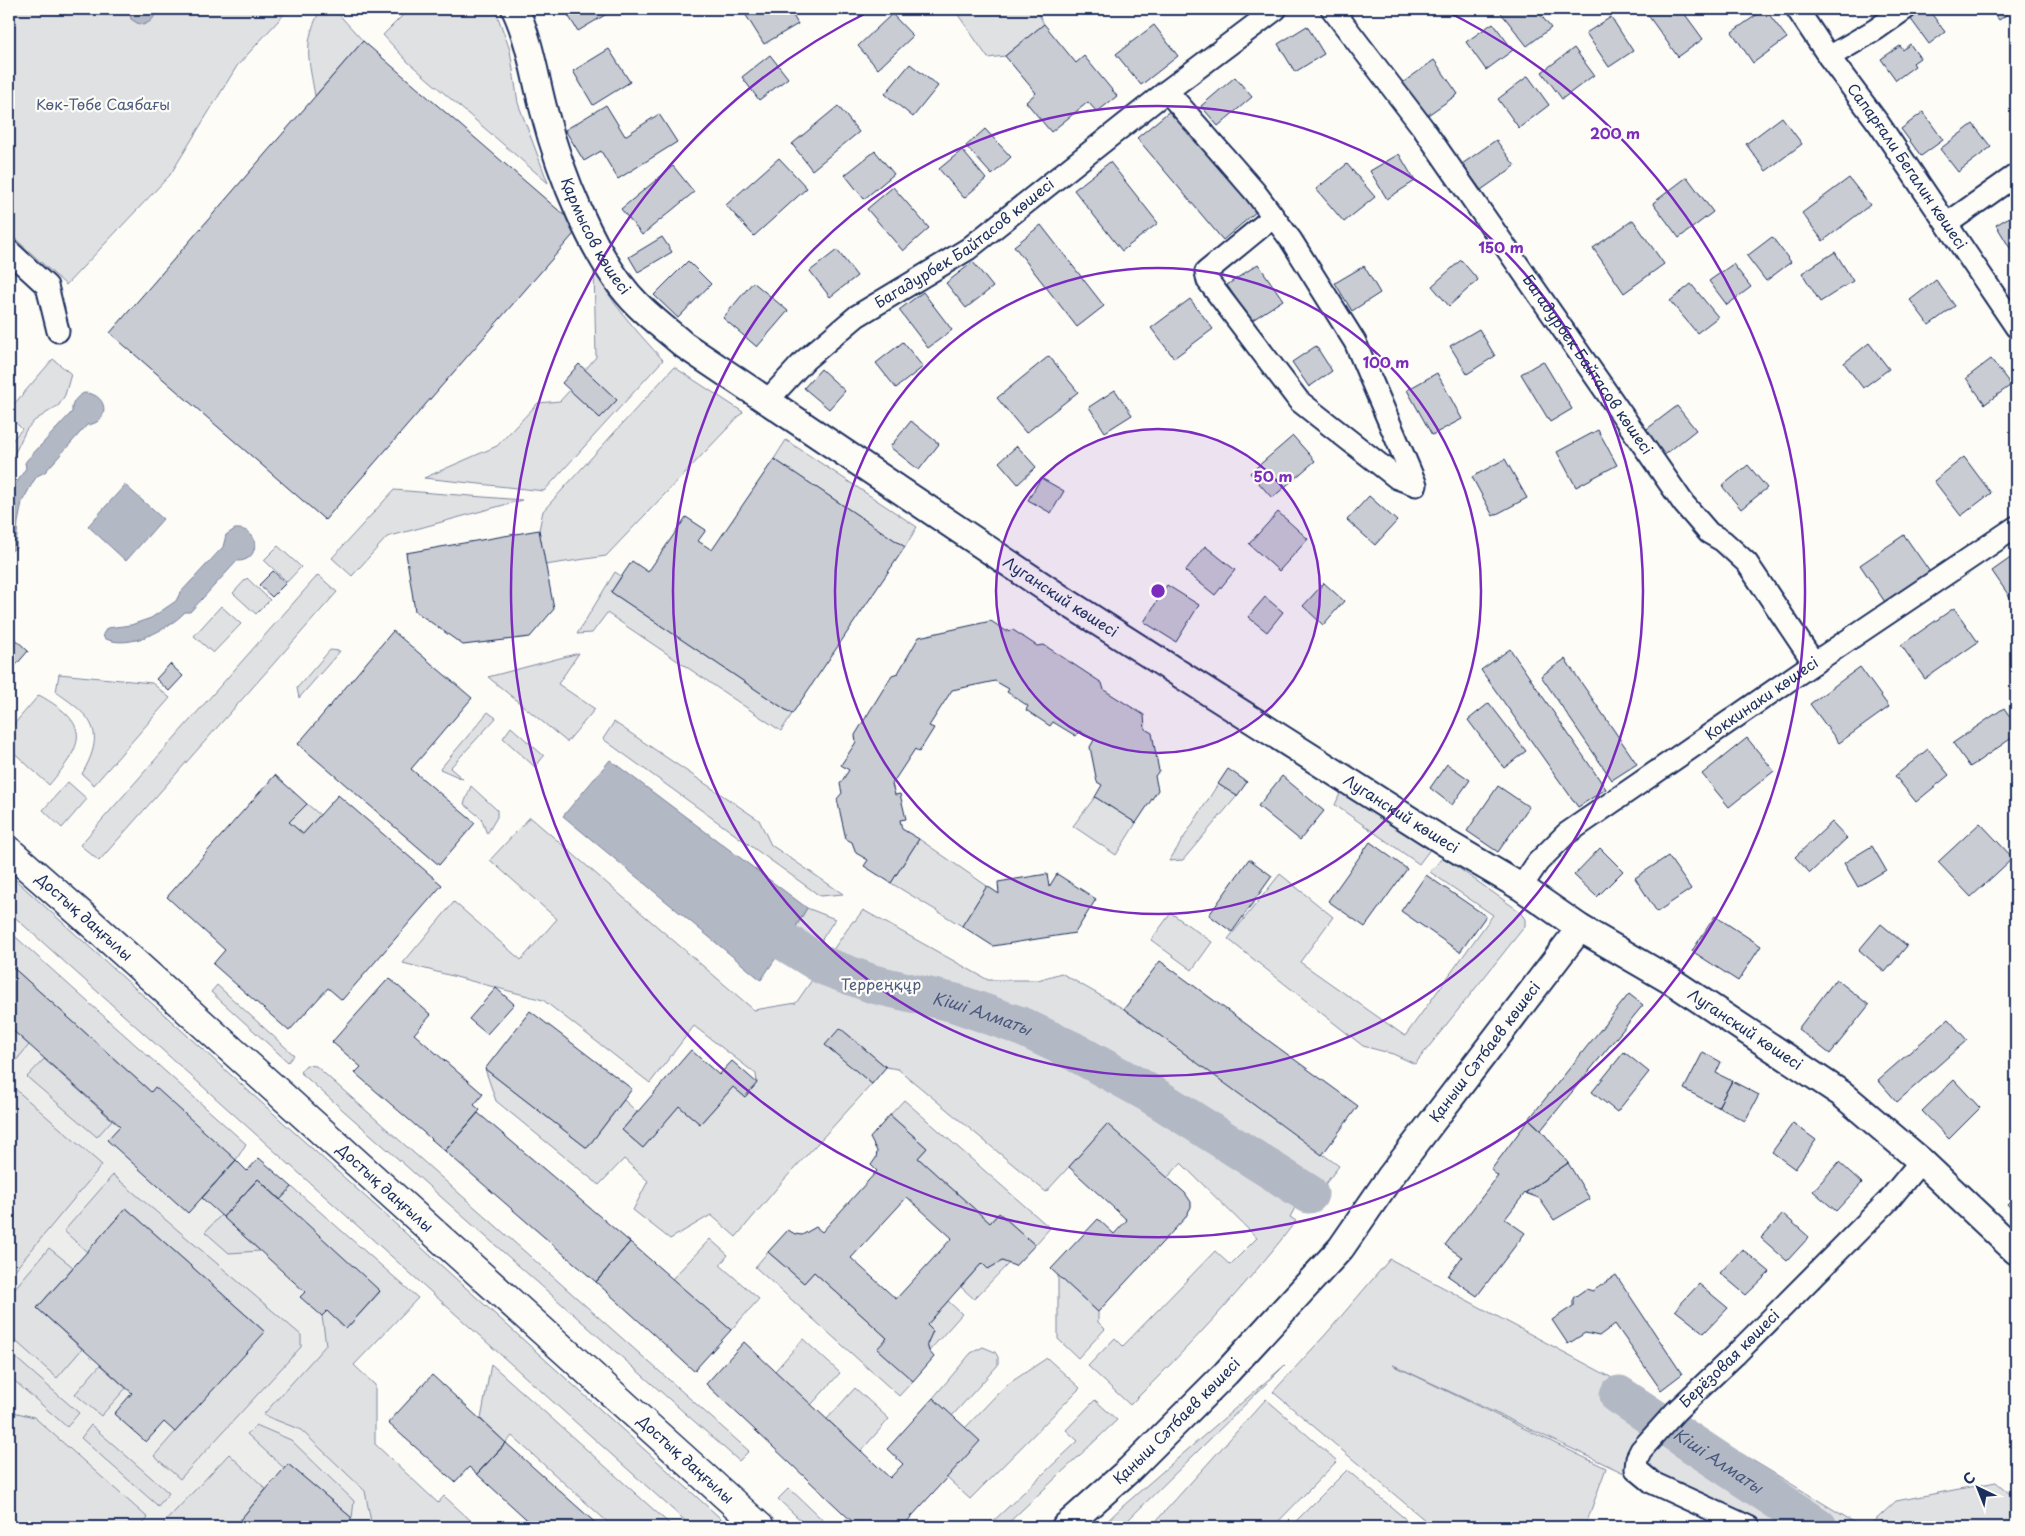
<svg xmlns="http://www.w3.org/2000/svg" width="2025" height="1536" viewBox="0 0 2025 1536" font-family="'Playpen Sans',sans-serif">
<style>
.built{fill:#edeeec}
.green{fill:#e0e1e3;stroke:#7e88a0}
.water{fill:#b3b8c5;stroke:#76819c}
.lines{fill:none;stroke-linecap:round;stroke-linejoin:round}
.river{stroke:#b3b8c5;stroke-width:39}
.building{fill:#c9ccd3;stroke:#1b2f5e;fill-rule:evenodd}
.minor-casing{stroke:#1b2f5e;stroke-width:25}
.tertiary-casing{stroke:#1b2f5e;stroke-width:30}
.secondary-casing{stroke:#1b2f5e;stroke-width:31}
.minor{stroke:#fdfcf7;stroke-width:21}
.tertiary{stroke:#fdfcf7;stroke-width:26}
.secondary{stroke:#fdfcf7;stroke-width:28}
.ring{fill:none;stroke:#7b2cbf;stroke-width:2.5}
.labels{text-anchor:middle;stroke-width:4.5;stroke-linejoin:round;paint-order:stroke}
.park-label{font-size:15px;fill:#4c5c7f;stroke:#fdfcf7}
.street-label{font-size:15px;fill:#1b2f5e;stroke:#fdfcf7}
.water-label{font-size:16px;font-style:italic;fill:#49587d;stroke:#fdfcf7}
.centre{fill:#7b2cbf;stroke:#fdfcf7;stroke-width:2.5}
.ring-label{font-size:15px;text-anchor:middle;font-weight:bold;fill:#7b2cbf;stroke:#fdfcf7;stroke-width:4.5;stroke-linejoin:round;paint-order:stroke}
</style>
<rect width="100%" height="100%" fill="#fdfcf7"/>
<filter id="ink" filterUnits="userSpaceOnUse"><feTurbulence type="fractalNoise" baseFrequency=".02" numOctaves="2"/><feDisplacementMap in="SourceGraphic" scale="10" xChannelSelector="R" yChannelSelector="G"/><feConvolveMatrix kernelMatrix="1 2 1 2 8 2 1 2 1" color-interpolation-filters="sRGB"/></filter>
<g filter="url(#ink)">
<path class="built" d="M9 964 150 1092 155 1087 236 1160 202 1199 305 1292 301 1297 322 1316 327 1311 346 1329 297 1397 419 1527H9Z"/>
<path class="green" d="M9 9H289L237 66 170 175 66 285 9 233Z
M321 9H334L363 41 315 96C309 60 302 43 321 9Z
M409 9H495L510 50 518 103 548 183 408 62 383 35Z
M954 9H1036L1044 24 1005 56 988 58Z
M594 270C612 304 637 332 663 360L544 491 424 478 497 446 538 403 560 401 570 390 600 418 617 400 585 370 596 357Z
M53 359 71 374 65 395 59 405 34 421 26 430 9 465V444L22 429 9 416V410Z
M674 367 743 412 606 556 545 565 539 530 543 511Z
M786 440 917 527 905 547 774 459Z
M394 490 522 500 387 537 352 576 332 558Z
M278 546 301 567 287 582 264 560Z
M615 572 621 576 611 592 792 714 781 731 607 613 592 633 577 634Z
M318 575 337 592 99 861 80 845Z
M247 578 270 600 256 614 233 593Z
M221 606 241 624 213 653 194 636Z
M330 650 340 651 299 698 297 688Z
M579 653 558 684 595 709 567 742 488 677Z
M59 674 152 683 170 698 94 785 82 774C106 732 94 718 56 692Z
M39 695C93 725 84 744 49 785L9 748V730Z
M488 712 496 718 450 768 463 779 440 769Z
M614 722 759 820 771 845 843 894 820 896 603 739Z
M511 727 544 756 535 767 503 738Z
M68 782 87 799 62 828 43 810Z
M1218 784 1237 796 1183 860 1169 861Z
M471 786 497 810V817L487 834 481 818 464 804Z
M1342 789 1431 848 1419 864 1335 805Z
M1095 797 1136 823 1116 855 1073 826Z
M307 804 320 815 303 834 289 822Z
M530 817 754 1010 796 1003 853 921H855L863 910 988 980H1038L1061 973 1124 1009 1339 1166 1320 1191 1308 1184 1290 1217 1296 1221C1245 1287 1189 1347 1130 1405L1088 1366 1115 1338 1123 1346 1215 1251 1230 1265 1257 1238 1181 1163 1167 1178 1107 1125 1046 1192 898 1069 886 1067 847 1034 838 1031 826 1045 872 1084 782 1182 736 1237 711 1215 670 1239 633 1210 648 1181 624 1159 599 1185 496 1101 485 1069 587 1148 624 1100 637 1112 622 1130 643 1148 679 1106 700 1124 733 1087 745 1097 757 1083 756 1074 694 1026 650 1083 543 1000 403 963 454 902 521 960 557 919 490 860Z
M919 839 987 886 962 926 891 883Z
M1443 857 1519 911 1525 919V926L1415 1064 1393 1054 1363 1046 1228 939 1280 874 1333 917 1300 962 1405 1036 1493 915 1430 872Z
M9 874 730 1527H692L9 912Z
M807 908 835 919 817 947 793 932Z
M1171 913 1212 942 1192 970 1151 940Z
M9 931 246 1144 236 1160 155 1088 151 1092 9 964Z
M217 985 294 1055 288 1062 211 992Z
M9 1027 29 1045 14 1063 9 1059Z
M44 1059 112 1120 97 1137 27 1077Z
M306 1065 316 1066 749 1451 739 1461 300 1072Z
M14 1088 102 1165 9 1277V1094Z
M904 1100 1050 1228 1035 1245 999 1213 990 1223 918 1158 927 1148 890 1115Z
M113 1175 301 1335V1347L180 1479 154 1456 264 1331 126 1208 87 1252 64 1231Z
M292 1187 418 1298 354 1365 375 1385V1444L438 1503 444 1496 478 1527H431L424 1521 419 1527H372L365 1491 301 1430 263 1415 326 1345 322 1316 327 1311 346 1329 380 1292 280 1200Z
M221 1215 260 1251 229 1253 205 1232Z
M710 1239 728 1255 720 1265 759 1299 731 1330 672 1279Z
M49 1248 73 1267 37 1308 82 1349 57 1378 9 1335V1295Z
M768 1252 804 1283 814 1272 887 1338 878 1349 913 1381 899 1396 755 1267Z
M1390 1259 1657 1402 1862 1527H1758L1680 1482 1626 1474 1393 1365 1606 1468 1585 1527H1433L1273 1392 1326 1334Z
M1002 1261 1009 1263 974 1299 961 1287 982 1263 988 1269Z
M1058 1275 1098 1312V1322L1105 1329 1078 1358 1058 1339Z
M948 1301 962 1314 929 1351 927 1344 933 1331 927 1325Z
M803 1339 840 1373 811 1405 775 1371Z
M983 1347 995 1352 998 1357V1365L952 1416 933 1398 971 1353Z
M9 1352 79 1413 67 1427 9 1376Z
M1047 1358 1080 1388 970 1499 947 1478 965 1428 1005 1386Z
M491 1364 673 1527H613L512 1436 506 1443 481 1419Z
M100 1365 126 1388 101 1416 75 1394Z
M1285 1365 1121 1527H1101L1123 1506Z
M855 1388 889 1419 861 1451 827 1419Z
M1266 1399 1337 1461 1273 1527H1165L1157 1520Z
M1095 1400 1117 1420 1004 1527H987L1078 1441 1066 1430Z
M9 1411 34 1417 148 1518 140 1527H11L9 1525Z
M91 1425 169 1493 158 1506 81 1438Z
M256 1425 291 1440 354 1501 352 1518 288 1464 284 1468 247 1434Z
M229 1454 266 1489 234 1527H160Z
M1347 1470 1415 1527H1290Z
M1996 1482 2016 1499V1527H1868L1896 1501Z
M789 1488 830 1527H808L778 1499Z"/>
<path class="water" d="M129 9H155C156 18 151 22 143 25L137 23 131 19Z
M84 393C109 393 111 423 87 425L45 472 37 476 33 482 22 502 18 523 16 548 9 552V495L26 468 25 463 27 460 72 412C71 403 76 397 84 393Z
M125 485 163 519 126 561 88 526Z
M235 529C261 527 261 562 237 561L190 612H185C169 629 128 651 104 638L103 634 107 628 131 625 151 618 176 601 180 593 223 547 226 535Z
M610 760 807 908 786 943 761 980 563 816Z"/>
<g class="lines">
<g class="river">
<path id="s1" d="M743 913 766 930 824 966 873 984 955 1003 1018 1025 1073 1051 1149 1093 1309 1194"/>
<path id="s2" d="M1619 1395 1818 1527"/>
</g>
</g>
<path class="building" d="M564 9H615L578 31Z
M742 9H789L798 24 764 44Z
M1498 9H1536L1551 28 1527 46Z
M1647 9H1681L1703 39 1678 57 1645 11Z
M1765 9 1787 38 1753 63 1732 32Z
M1922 9H1928L1945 32 1929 44 1910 18Z
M1990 9H2015L1999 20Z
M892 14 913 36 878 69 858 46Z
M1611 17 1633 51 1609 67 1586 33Z
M1493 23 1513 50 1486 70 1466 42Z
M1044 24 1076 63 1084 56 1117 96 1097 112 1088 102 1051 132 1026 102 1036 93 1005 56Z
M1154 25 1178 56 1141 85 1116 54Z
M1307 26 1324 54 1295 72 1278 44Z
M363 41 579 228 325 520 110 333Z
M1910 44 1920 58 1913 63 1915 66 1896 80 1881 59 1900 46 1903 50Z
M1574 48 1594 75 1562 99 1542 72Z
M609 49 630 82 593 105 573 71Z
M770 55 788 78 759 100 742 77Z
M1434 60 1458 94 1425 117 1401 84Z
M910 64 938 86 913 117 885 94Z
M1528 76 1549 105 1519 128 1498 99Z
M1235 77 1252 97 1218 126 1201 106Z
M606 105 625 136 659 114 677 142 618 179 601 151 584 161 565 130Z
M838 106 859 132 812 170 792 144Z
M1172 109 1257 211 1223 240 1137 138Z
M1923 112 1943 140 1921 156 1901 129Z
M1782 117 1802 144 1766 171 1746 144Z
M1973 124 1991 147 1958 172 1940 149Z
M985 129 1011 157 992 175 966 146Z
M1496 140 1515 166 1481 190 1462 164Z
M962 150 986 179 964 198 939 169Z
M875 151 894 174 864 199 845 175Z
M1399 154 1415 181 1387 199 1370 171Z
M779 158 807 188 754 236 726 205Z
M1110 162 1158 223 1122 251 1074 190Z
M1347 164 1375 197 1344 222 1316 189Z
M673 166 694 192 642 235 621 209Z
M1687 177 1713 212 1679 238 1653 203Z
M1849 178 1870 205 1823 241 1802 213Z
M893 187 929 228 903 251 867 209Z
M2016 213V251L2013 253 1996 225Z
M1633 220 1664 264 1624 293 1593 248Z
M1041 225 1104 306 1077 327 1014 246Z
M662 237 672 252 638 272 629 257Z
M1772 237 1791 262 1766 281 1747 256Z
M837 250 857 276 830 297 810 271Z
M1835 252 1853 281 1820 302 1802 273Z
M1461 260 1478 280 1449 306 1432 286Z
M688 261 711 284 678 318 654 295Z
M973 262 993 287 966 308 946 283Z
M1258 264 1283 300 1251 321 1227 285Z
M1733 264 1751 287 1727 305 1709 281Z
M1364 266 1380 293 1352 311 1335 283Z
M1936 280 1955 306 1929 325 1910 300Z
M753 282 788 311 757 347 723 318Z
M1691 284 1718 317 1697 333 1670 301Z
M923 292 952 330 928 348 899 310Z
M1190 299 1213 329 1174 358 1151 328Z
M1479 329 1495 356 1467 374 1450 346Z
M903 342 923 367 896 388 876 363Z
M1869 343 1889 369 1863 388 1844 363Z
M1316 346 1332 371 1309 387 1292 362Z
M1049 356 1078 392 1026 433 997 398Z
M1991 359 2011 385 1985 404 1966 378Z
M1543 361 1572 409 1550 422 1521 374Z
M579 364 617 400 600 418 562 383Z
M821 369 845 391 829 409 804 388Z
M1437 373 1462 419 1432 435 1407 390Z
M1115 390 1132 415 1105 432 1089 407Z
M1677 406 1696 430 1662 457 1643 432Z
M911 421 939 444 919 470 890 447Z
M1598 430 1617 465 1576 487 1557 452Z
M1293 436 1315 461 1272 498 1250 473Z
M1017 446 1036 467 1018 484 999 462Z
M1964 457 1991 493 1961 516 1934 481Z
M774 459 905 547 792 714 611 592 632 561 648 572 686 517 706 530 698 541 712 550Z
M1505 459 1527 498 1493 516 1472 477Z
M1748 465 1767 488 1741 509 1722 486Z
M1041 478 1064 491 1051 513 1028 500Z
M1369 496 1397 521 1375 545 1347 520Z
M1278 512 1308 539 1279 571 1249 544Z
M539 530 554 609 530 637 463 645 415 611 406 553Z
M1904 535 1930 572 1885 602 1860 565Z
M1205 546 1235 570 1215 595 1185 571Z
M2016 554V606L1992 571Z
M273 571 286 583 272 597 259 585Z
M1324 583 1344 601 1323 625 1303 606Z
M1167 585 1199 605 1176 642 1144 622Z
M1265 597 1283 612 1267 632 1248 617Z
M1954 608 1978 642 1925 679 1901 645Z
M991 621 1006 631 1013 630 1037 646 1044 645 1102 683 1104 690 1144 715 1145 729 1152 733 1159 771 1155 776 1158 790 1136 823 1095 797 1102 785 1097 782 1090 747 1094 740 1079 731 1076 736 1053 722 1050 726 1026 710 1028 706 1007 692 1009 689 995 681 952 690 929 726 934 728 919 752 915 749 892 784 895 795 900 794 906 819 900 820 902 829 919 839 891 883 864 866 868 860 856 853 852 842 846 839 837 799 842 793 840 784 849 770 841 765 856 742 855 735 892 675 898 673 919 637Z
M393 631 472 698 411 769 475 823 439 865 298 744Z
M9 633 28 651 10 672 9 671Z
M1510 649 1606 789 1578 807 1481 670Z
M1565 659 1637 764 1612 780 1541 676Z
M170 664 183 676 169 691 156 679Z
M1860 667 1889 707 1839 743 1810 704Z
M1489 703 1526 751 1504 768 1468 720Z
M2004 708 2016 726V735L1970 767 1953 743Z
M1747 738 1774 771 1729 807 1702 774Z
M1928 749 1949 775 1916 802 1895 776Z
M1447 764 1470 780 1452 805 1430 788Z
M1228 769 1247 782 1237 796 1218 784Z
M275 775 307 804 289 822 303 834 338 795 442 885 342 1000 328 988 289 1031 213 964 225 950 167 897Z
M1282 776 1324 811 1300 840 1258 806Z
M1498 786 1529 807 1498 852 1467 831Z
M1832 822 1847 838 1810 873 1795 857Z
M1980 823 2013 858 1971 897 1938 862Z
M1370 842 1407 869 1365 927 1328 901Z
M1872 846 1886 870 1858 887 1844 863Z
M1600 848 1623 871 1597 897 1574 875Z
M1668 856 1691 889 1657 912 1635 878Z
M1249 859 1272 876 1232 932 1209 915Z
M1047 874 1049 887 1057 874 1096 899 1075 933 993 946 962 926 987 886 999 894 998 882Z
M1426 875 1486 916 1460 952 1401 911Z
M1715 916 1761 946 1738 981 1692 951Z
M1881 924 1907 946 1885 972 1859 950Z
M1160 961 1358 1106 1322 1155 1124 1009Z
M9 964 151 1092 155 1087 236 1160 188 1213 107 1140 120 1126 9 1027Z
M389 978 431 1015 414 1034 483 1094 474 1105 480 1110 445 1151 355 1073 361 1067 332 1042Z
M1836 979 1869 1005 1830 1054 1798 1029Z
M496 988 514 1004 487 1034 469 1019Z
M1629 994 1643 1005 1541 1130 1529 1119Z
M530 1011 632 1089 587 1148 485 1069Z
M1948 1019 1967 1040 1897 1102 1878 1080Z
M840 1028 886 1067 872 1084 825 1045Z
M691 1050 719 1075 732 1061 757 1083 745 1097 733 1087 700 1124 679 1106 643 1148 622 1130Z
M1624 1052 1649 1072 1617 1112 1592 1092Z
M1703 1052 1721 1062 1716 1073 1732 1081 1718 1107 1684 1089Z
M1954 1080 1980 1108 1949 1139 1922 1111Z
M1732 1081 1759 1095 1745 1121 1718 1107Z
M478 1113 630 1242 596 1282 445 1151Z
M890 1115 927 1148 918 1158 990 1223 999 1213 1035 1245 1015 1266 1002 1261 988 1269 982 1263 954 1294 927 1325 933 1331 927 1344 929 1351 934 1357 913 1381 877 1349 887 1338 814 1272 804 1283 768 1252 788 1230 795 1234 802 1235 816 1227 822 1232 877 1171 871 1165 876 1158 877 1151 870 1138ZM907 1197 952 1238 896 1299 851 1258Z
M1529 1119 1541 1130 1568 1163 1525 1193 1505 1219 1525 1233 1477 1296 1448 1276 1462 1257 1445 1245 1498 1176 1491 1170Z
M1793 1123 1816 1140 1795 1169 1772 1152Z
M1107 1124 1185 1193 1191 1202V1207L1185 1218 1098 1312 1051 1269 1098 1219 1114 1234 1127 1220 1069 1167Z
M259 1158 292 1187 280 1200 258 1179 223 1217 202 1198 236 1160 247 1171Z
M1839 1162 1862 1183 1836 1211 1813 1191Z
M1568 1163 1590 1199 1554 1220 1539 1198 1525 1193Z
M258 1179 380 1291 346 1329 327 1311 322 1316 300 1297 305 1292 223 1217Z
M2016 1195V1214L2007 1204Z
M126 1208 265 1332 175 1432 164 1422 146 1442 114 1414 132 1393 37 1308Z
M1783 1214 1809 1237 1787 1261 1761 1238Z
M630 1242 731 1330 694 1371 596 1282Z
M1742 1249 1770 1272 1746 1295 1720 1273Z
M1616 1275 1682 1374 1661 1390 1615 1324 1599 1336 1585 1333 1568 1344 1552 1320 1573 1306V1298L1586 1289 1593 1291Z
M1699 1284 1728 1308 1704 1333 1675 1310Z
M744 1342 890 1478 903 1464 887 1449 933 1398 980 1441 902 1527H858L706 1384Z
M432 1375 506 1443 477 1474 469 1467 455 1482 388 1423Z
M506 1443 600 1527H535L477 1474Z
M288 1464 352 1518 344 1527H234Z"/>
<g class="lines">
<defs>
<g id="minor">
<path id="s3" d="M1332 9 1423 128 1684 504 1709 533 1723 541 1747 563 1814 663"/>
<path id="s4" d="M1797 9 1829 57 1879 124 2016 327"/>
<path d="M1829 57 1875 30 1905 9"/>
<path d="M1167 91 1255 192 1291 240 1355 342 1416 485 1397 478 1299 401 1208 281 1206 272 1273 217"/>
<path d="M1948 223 2016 175"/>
<path d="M9 251 47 286 58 331"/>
<path id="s5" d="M767 401 805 360 857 316 968 249 1167 91 1276 9"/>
<path id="s6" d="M1521 887 1538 862 1566 834 1814 663 2016 527"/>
<path id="s7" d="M1749 1527 1653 1483 1636 1469 1637 1458 1641 1450 1676 1411 1735 1355 1888 1201 1921 1161"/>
</g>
<g id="tertiary">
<path id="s8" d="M515 9C530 41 535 77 544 111 559 170 594 262 638 305 652 319 668 331 684 345L1065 601 1446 843 1521 887 1580 928 1673 982 1842 1094 1921 1161 2016 1251"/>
<path id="s9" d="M1065 1527 1129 1470 1226 1373 1341 1248 1390 1177 1580 928"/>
</g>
<g id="secondary">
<path id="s10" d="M9 851 82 915 760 1527"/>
</g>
</defs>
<use href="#minor" class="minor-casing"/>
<use href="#tertiary" class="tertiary-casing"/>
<use href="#secondary" class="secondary-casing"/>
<use href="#minor" class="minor"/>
<use href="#tertiary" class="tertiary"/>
<use href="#secondary" class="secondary"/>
</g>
</g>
<circle cx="1158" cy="591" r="162" fill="#7b2cbf" fill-opacity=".12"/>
<g class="ring">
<circle cx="1158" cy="591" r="162"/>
<circle cx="1158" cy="591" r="323"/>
<circle cx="1158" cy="591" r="485"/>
<path d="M1442 9A647 647 0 1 1 874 9"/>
</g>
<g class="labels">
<g class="park-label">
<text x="103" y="110">Көк-Төбе Саябағы</text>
<text x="881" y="990">Терреңқұр</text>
</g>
<g class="street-label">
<text dy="5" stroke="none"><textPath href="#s4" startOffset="192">Сапарғали Бегалин көшесі</textPath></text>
<text dy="5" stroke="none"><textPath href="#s8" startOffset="242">Қармысов көшесі</textPath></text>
<text dy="5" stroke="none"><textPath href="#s5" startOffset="254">Багадурбек Байтасов көшесі</textPath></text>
<text dy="5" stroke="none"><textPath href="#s3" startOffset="438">Багадурбек Байтасов көшесі</textPath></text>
<text dy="5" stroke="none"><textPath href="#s8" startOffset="838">Луганский көшесі</textPath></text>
<text dy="5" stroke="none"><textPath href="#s6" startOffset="308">Коккинаки көшесі</textPath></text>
<text dy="5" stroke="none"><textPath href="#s8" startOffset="1242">Луганский көшесі</textPath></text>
<text dy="5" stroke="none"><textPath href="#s10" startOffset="100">Достық даңғылы</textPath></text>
<text dy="5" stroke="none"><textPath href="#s8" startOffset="1648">Луганский көшесі</textPath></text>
<text dy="5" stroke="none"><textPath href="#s9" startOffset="636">Қаныш Сәтбаев көшесі</textPath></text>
<text dy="5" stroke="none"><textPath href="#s10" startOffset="505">Достық даңғылы</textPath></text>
<text dy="5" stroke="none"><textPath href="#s7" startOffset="275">Берёзовая көшесі</textPath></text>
<text dy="5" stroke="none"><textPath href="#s9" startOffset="154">Қаныш Сәтбаев көшесі</textPath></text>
<text dy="5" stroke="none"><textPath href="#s10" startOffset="910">Достық даңғылы</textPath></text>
</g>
<g class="water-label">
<text dy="6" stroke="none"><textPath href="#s1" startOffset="262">Кіші Алматы</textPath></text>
<text dy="6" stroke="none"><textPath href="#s2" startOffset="119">Кіші Алматы</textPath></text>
</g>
</g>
<circle cx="1158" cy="591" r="8" class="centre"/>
<g class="ring-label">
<text x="1615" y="139">200 m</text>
<text x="1501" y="253">150 m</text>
<text x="1386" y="368">100 m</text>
<text x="1273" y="482">50 m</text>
</g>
<rect width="2025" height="1536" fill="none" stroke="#fdfcf7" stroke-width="30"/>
<rect x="15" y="15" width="1995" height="1506" fill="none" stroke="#1b2f5e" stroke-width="2" filter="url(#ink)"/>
<g transform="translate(1978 1488) rotate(317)" stroke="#fdfcf7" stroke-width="4" paint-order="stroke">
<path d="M0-4L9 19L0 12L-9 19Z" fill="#1b2f5e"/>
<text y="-8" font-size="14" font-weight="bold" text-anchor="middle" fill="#1b2f5e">С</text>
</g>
</svg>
